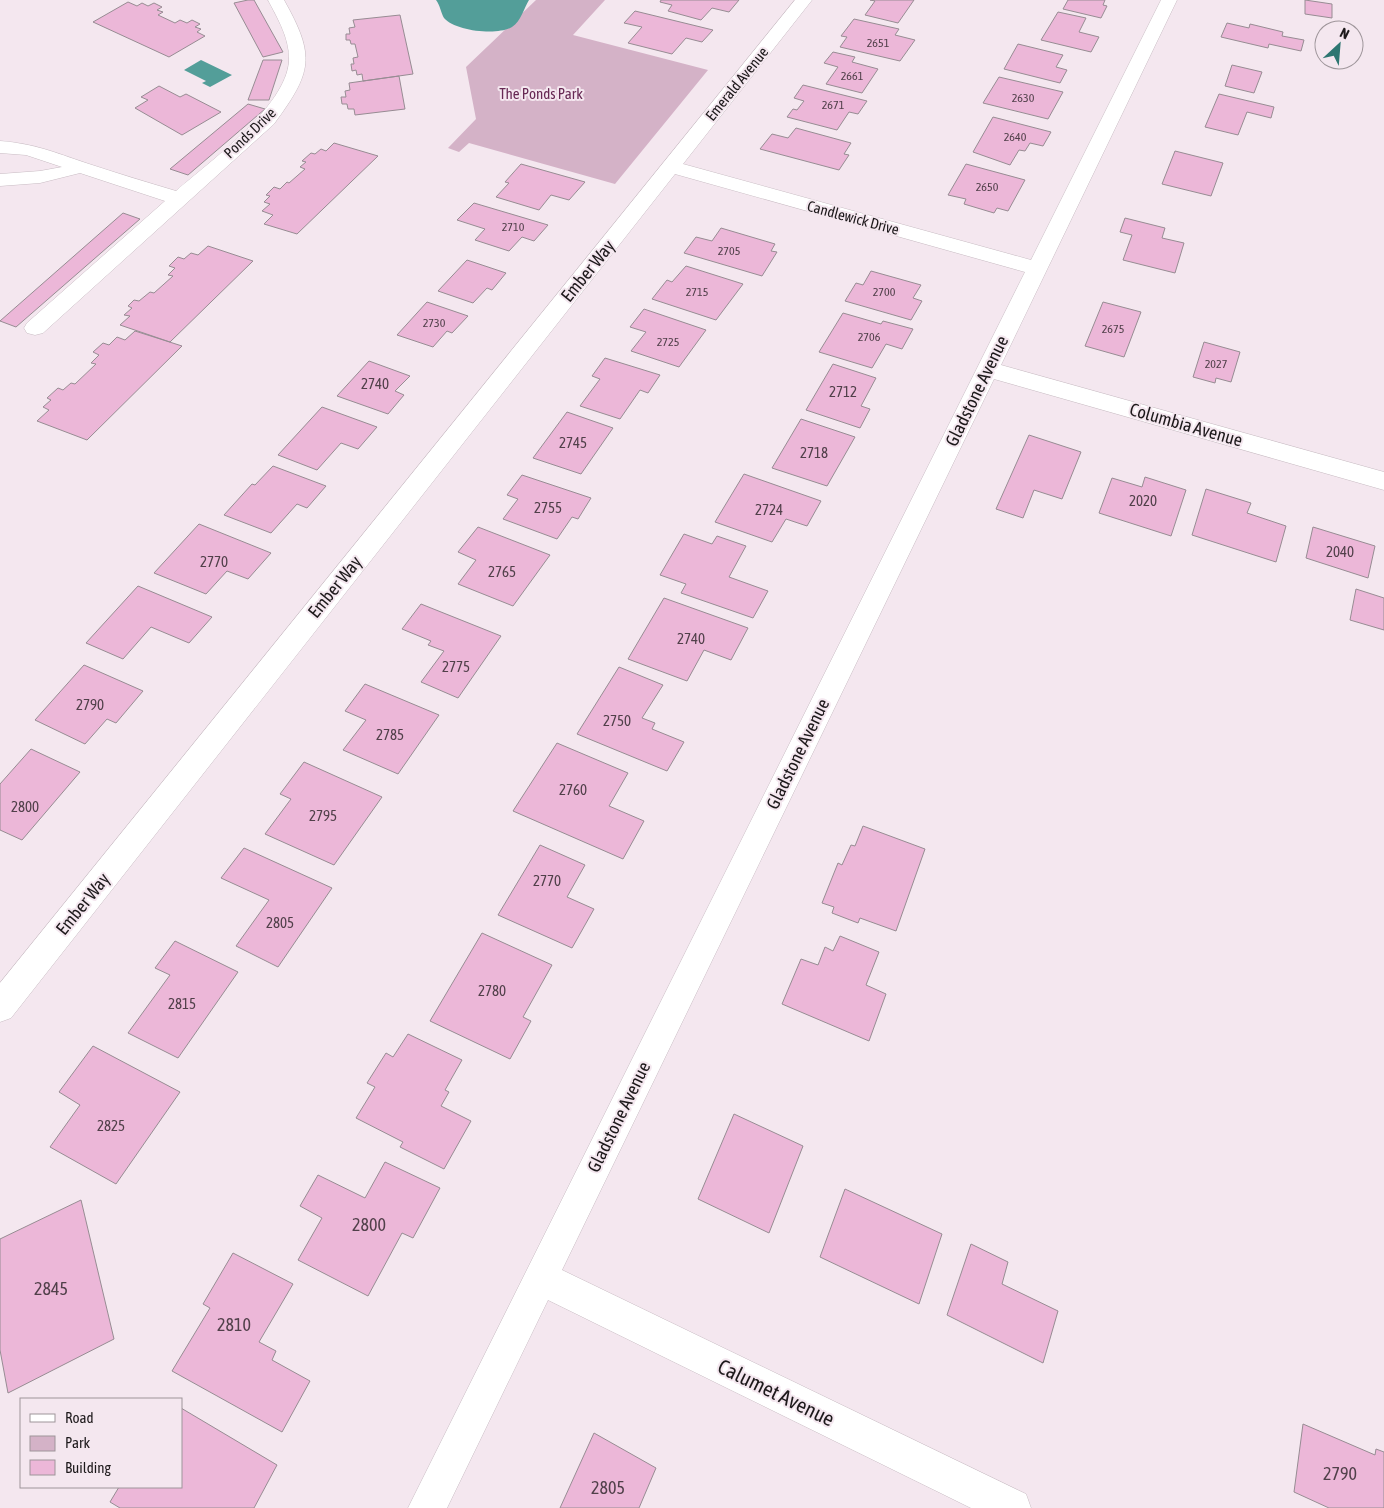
<svg xmlns="http://www.w3.org/2000/svg" width="1384" height="1508" viewBox="0 0 1384 1508" font-family="'Asap Condensed',sans-serif">
<style>
.green{fill:#d4b2c7}
.water{fill:#539e99}
.building{fill:#ecb7d8;stroke:#978c93}
.lines{fill:none;stroke-linecap:round;stroke-linejoin:round}
.street-casing{stroke:#c8bcc3;stroke-width:1}
.street{fill:#fff;fill-rule:evenodd}
.labels{text-anchor:middle;stroke-width:4;stroke-linejoin:round;paint-order:stroke}
.far-number-label{font-size:12px;fill:#51404a}
.far-street-label{font-size:15px;fill:#1d191b;stroke:#f4e7ef}
.far-park-label{font-size:15px;fill:#672954;stroke:#f4e7ef}
.number-label{font-size:15px;fill:#51404a}
.street-label{font-size:18px;fill:#1d191b;stroke:#f4e7ef}
.near-number-label{font-size:18px;fill:#51404a}
.near-street-label{font-size:21px;fill:#1d191b;stroke:#f4e7ef}
</style>
<rect width="100%" height="100%" fill="#f4e7ef"/>
<path class="green" d="M536 0H605L573 35 708 70 615 184 469 143 459 152 448 148 476 119 466 67Z"/>
<path class="water" d="M436 0H529C524 8 521 21 512 27 498 36 455 31 444 18 441 13 440 5 436 0Z
M201 60 232 75 210 87 202 83 206 81 184 70Z"/>
<path class="building" d="M248 0H254L283 52 263 57 234 3Z
M661 0H739L729 12 712 8 701 20 668 11 672 5 660 2Z
M870 0H914L898 23 865 15 875 1Z
M1068 0H1105L1103 5 1107 6 1101 18 1063 9Z
M1305 0 1332 4V18L1305 14Z
M128 2 137 6 142 3 148 6 154 3 162 7 157 10 163 12 158 15 175 23 180 20 187 23 192 20 200 24 195 27 201 29 197 32 205 36 169 57 93 22Z
M635 11 713 30 702 42 686 38 672 54 628 43 642 27 624 23Z
M1058 12 1086 18 1079 32 1099 37 1091 52 1041 40Z
M400 15 413 74 363 81 362 74 357 75 356 70 352 71 351 64H354L353 58 358 57 355 44H351L350 40H346V34H350L349 28 355 27 353 20Z
M854 19 899 29 895 35 915 40 900 61 840 47 847 37 841 36Z
M1227 23 1249 28 1250 24 1283 32 1282 36 1304 40 1301 51 1269 44 1268 48 1221 37Z
M1018 44 1063 55 1056 67 1067 70 1060 83 1004 69Z
M833 52 855 57 852 62 878 69 862 93 826 84 838 67 824 63Z
M263 60H282L269 100H248Z
M1232 65 1262 72 1254 93 1225 86Z
M399 76 405 109 355 115 354 109H348L347 104H342L341 97H346L345 91 350 90 349 83Z
M999 77 1063 92 1048 119 983 103Z
M803 85 867 101 858 114 849 112 837 130 787 117 793 109 797 110 804 101 794 98Z
M159 86 180 97 186 94 221 112 182 135 135 108 148 100 141 97Z
M1219 94 1274 107 1271 118 1247 112 1238 135 1205 127Z
M248 104 265 109 188 175 170 169Z
M993 117 1051 132 1043 146 1030 143 1025 151 1019 150 1010 165 973 152Z
M796 128 851 143 844 154 849 155 839 170 760 149 772 134 788 138Z
M334 143 378 156 297 234 264 224 273 215 262 211 270 204 264 202 270 196 266 195 274 187 280 189 287 182 289 183 305 169 300 167 306 162 302 161 311 153 315 154 321 149 326 151Z
M1175 151 1223 163 1211 196 1162 184Z
M521 164 585 182 569 200 551 195 539 210 496 197 509 183 505 182Z
M966 164 1025 180 1008 211 997 208 994 213 964 204 966 199 948 195Z
M474 203 548 225 534 241 522 237 509 251 475 240 485 229 457 220Z
M123 213 140 219 16 327 0 321Z
M1125 218 1165 228 1162 238 1184 243 1175 273 1123 260 1132 235 1120 232Z
M721 228 775 244 771 251 777 252 762 276 684 253 696 237 712 241Z
M208 246 253 261 170 342 120 325 130 316 124 315 132 308 128 306 134 300 139 301 150 292 154 293 173 276 168 275 175 268 169 266 178 257 184 259 191 253 198 255Z
M467 260 506 273 492 290 487 288 473 303 438 291Z
M686 266 743 284 716 320 652 299 667 280 672 282Z
M871 271 921 285 913 298 922 301 911 320 845 301 856 283 863 285Z
M427 302 468 316 452 333 447 331 433 347 397 335Z
M1103 302 1141 312 1124 357 1085 346Z
M644 309 706 330 679 367 631 351 646 332 630 327Z
M843 313 881 324 883 321 913 329 902 349 886 344 872 368 819 352Z
M135 331 182 346 87 440 37 421 49 410 43 407 51 400 47 398 58 388 63 390 71 383 75 384 96 364 91 363 99 355 93 352 103 343 109 345 117 337 125 340Z
M1204 342 1240 352 1231 382 1216 378 1215 383 1193 377Z
M605 358 660 375 648 393 640 390 620 419 580 406 600 379 592 376Z
M369 361 410 376 395 391 404 395 388 414 337 396Z
M833 364 876 378 861 406 870 409 860 428 806 410Z
M322 407 377 427 358 449 341 443 317 470 278 455Z
M567 412 613 428 581 474 533 458Z
M801 419 855 437 827 486 772 468Z
M1029 435 1081 452 1062 499 1034 490 1023 518 996 509Z
M273 466 326 486 307 508 297 504 271 533 224 515 252 484 255 485Z
M744 474 821 501 807 526 786 519 772 542 715 522Z
M522 475 591 498 578 519 572 517 557 539 503 519 518 499 507 495Z
M1145 477 1186 490 1171 536 1099 513 1112 478 1142 487Z
M1206 489 1251 503 1247 513 1286 526 1276 562 1192 535Z
M199 524 271 553 248 579 227 571 206 594 154 573Z
M478 527 550 555 513 606 458 584 476 560 458 552Z
M1313 527 1375 546 1368 578 1306 558Z
M684 534 712 544 717 536 746 546 729 577 768 591 753 618 681 593 686 584 660 575Z
M138 586 212 617 189 643 151 627 123 659 86 643Z
M1356 589 1384 598V630L1350 620Z
M664 598 748 628 731 660 704 650 687 681 628 659Z
M421 604 501 636 458 698 421 682 444 651 428 645 431 641 402 629Z
M84 665 143 691 116 723 107 719 85 744 35 720Z
M619 667 663 685 642 718 655 723 652 729 684 742 667 771 577 734Z
M365 684 439 715 398 774 343 750 366 720 345 711Z
M557 743 628 773 609 806 644 821 623 859 513 811Z
M31 749 80 772 22 840 0 830V784Z
M304 762 382 797 334 865 265 834 291 799 280 794Z
M863 826 925 849 896 931 860 918 858 923 832 913 834 907 822 903 838 863 842 865 851 845 855 846Z
M540 845 585 865 567 897 594 909 572 948 498 915Z
M244 848 332 888 278 967 236 946 269 900 221 878Z
M482 933 552 965 523 1017 531 1021 510 1059 430 1021Z
M840 936 879 952 866 985 886 994 869 1041 782 1004 801 959 818 965 825 947 833 951Z
M175 941 238 972 178 1058 128 1033 170 975 155 968Z
M408 1034 462 1060 445 1090 449 1092 441 1106 471 1121 444 1169 400 1147 403 1142 356 1118 375 1087 367 1083 386 1053 393 1057Z
M93 1046 180 1092 116 1184 50 1147 80 1105 59 1092Z
M734 1114 803 1146 769 1233 698 1199Z
M385 1162 440 1188 413 1238 402 1233 368 1296 298 1260 322 1218 300 1206 318 1175 365 1198Z
M845 1189 942 1234 919 1304 820 1257Z
M81 1200 114 1339 8 1393 0 1350V1239Z
M971 1244 1008 1262 1002 1284 1058 1311 1043 1363 947 1315Z
M233 1253 293 1284 259 1342 276 1351 272 1360 310 1381 282 1432 172 1371 210 1308 203 1304Z
M181 1408 277 1465 254 1508H120L110 1502 119 1487H181Z
M1303 1424 1375 1455 1376 1449 1384 1452V1508H1329L1294 1492Z
M594 1433 656 1468 639 1508H560Z"/>
<g class="lines">
<defs>
<path id="street" d="M268 0H284C316 57 312 72 274 124L43 333 35 335 27 333 24 328 27 323 165 201 80 173 40 183 0 186V174L40 171 62 167 26 155 0 153V141C36 144 53 152 86 163 116 173 146 182 176 191 209 162 286 107 289 61 290 39 278 19 268 0Z
M795 0H812L683 164 1031 260 1161 0H1177L1001 365 1384 472V490L994 379 562 1270 1026 1494 1031 1508H971L548 1300 447 1508H408L1025 272 675 174 11 1018 0 1022V983Z"/>
</defs>
<use href="#street" class="street-casing"/>
<use href="#street" class="street"/>
</g>
<g class="labels">
<g class="far-number-label">
<text x="878" y="47">2651</text>
<text x="852" y="80">2661</text>
<text x="1023" y="102">2630</text>
<text x="833" y="109">2671</text>
<text x="1015" y="141">2640</text>
<text x="987" y="191">2650</text>
<text x="513" y="231">2710</text>
<text x="729" y="255">2705</text>
<text x="697" y="296">2715</text>
<text x="884" y="296">2700</text>
<text x="434" y="327">2730</text>
<text x="1113" y="333">2675</text>
<text x="869" y="341">2706</text>
<text x="668" y="346">2725</text>
<text x="1216" y="368">2027</text>
</g>
<g class="far-street-label">
<text transform="translate(737 84) rotate(-51)" y="5">Emerald Avenue</text>
<text transform="translate(250 133) rotate(-44)" y="5">Ponds Drive</text>
<text transform="translate(853 218) rotate(15)" y="5">Candlewick Drive</text>
</g>
<g class="far-park-label">
<text x="541" y="99">The Ponds Park</text>
</g>
<g class="number-label">
<text x="375" y="389">2740</text>
<text x="843" y="397">2712</text>
<text x="573" y="448">2745</text>
<text x="814" y="458">2718</text>
<text x="1143" y="506">2020</text>
<text x="548" y="513">2755</text>
<text x="769" y="515">2724</text>
<text x="1340" y="557">2040</text>
<text x="214" y="567">2770</text>
<text x="502" y="577">2765</text>
<text x="691" y="644">2740</text>
<text x="456" y="672">2775</text>
<text x="90" y="710">2790</text>
<text x="617" y="726">2750</text>
<text x="390" y="740">2785</text>
<text x="573" y="795">2760</text>
<text x="25" y="812">2800</text>
<text x="323" y="821">2795</text>
<text x="547" y="886">2770</text>
<text x="280" y="928">2805</text>
<text x="492" y="996">2780</text>
<text x="182" y="1009">2815</text>
<text x="111" y="1131">2825</text>
</g>
<g class="street-label">
<text transform="translate(588 271) rotate(-51)" y="6">Ember Way</text>
<text transform="translate(977 391) rotate(-64)" y="6">Gladstone Avenue</text>
<text transform="translate(1186 425) rotate(16)" y="6">Columbia Avenue</text>
<text transform="translate(335 587) rotate(-51)" y="6">Ember Way</text>
<text transform="translate(798 754) rotate(-64)" y="6">Gladstone Avenue</text>
<text transform="translate(83 904) rotate(-51)" y="6">Ember Way</text>
<text transform="translate(619 1117) rotate(-64)" y="6">Gladstone Avenue</text>
</g>
<g class="near-number-label">
<text x="369" y="1231">2800</text>
<text x="51" y="1295">2845</text>
<text x="234" y="1331">2810</text>
<text x="1340" y="1480">2790</text>
<text x="608" y="1494">2805</text>
</g>
<g class="near-street-label">
<text transform="translate(776 1393) rotate(26)" y="7">Calumet Avenue</text>
</g>
</g>
<rect x="20" y="1398" width="162" height="90" fill="#f4e7ef" stroke="#9e959a"/>
<rect x="30" y="1414" width="25" height="8" fill="#ffffff" stroke="#9e959a"/>
<text x="65" y="1423" font-size="15" fill="#1d191b">Road</text>
<rect x="30" y="1436" width="25" height="15" fill="#d4b2c7" stroke="#9e959a"/>
<text x="65" y="1448" font-size="15" fill="#1d191b">Park</text>
<rect x="30" y="1460" width="25" height="15" fill="#ecb7d8" stroke="#9e959a"/>
<text x="65" y="1473" font-size="15" fill="#1d191b">Building</text>
<g transform="translate(1339 45) rotate(26)"><circle r="24" fill="#f4e7ef" stroke="#9e959a"/>
<path d="M0-4L9 19L0 12L-9 19Z" fill="#2d7671"/>
<text y="-8" font-size="14" font-weight="bold" text-anchor="middle" fill="#1d191b">N</text>
</g>
</svg>
